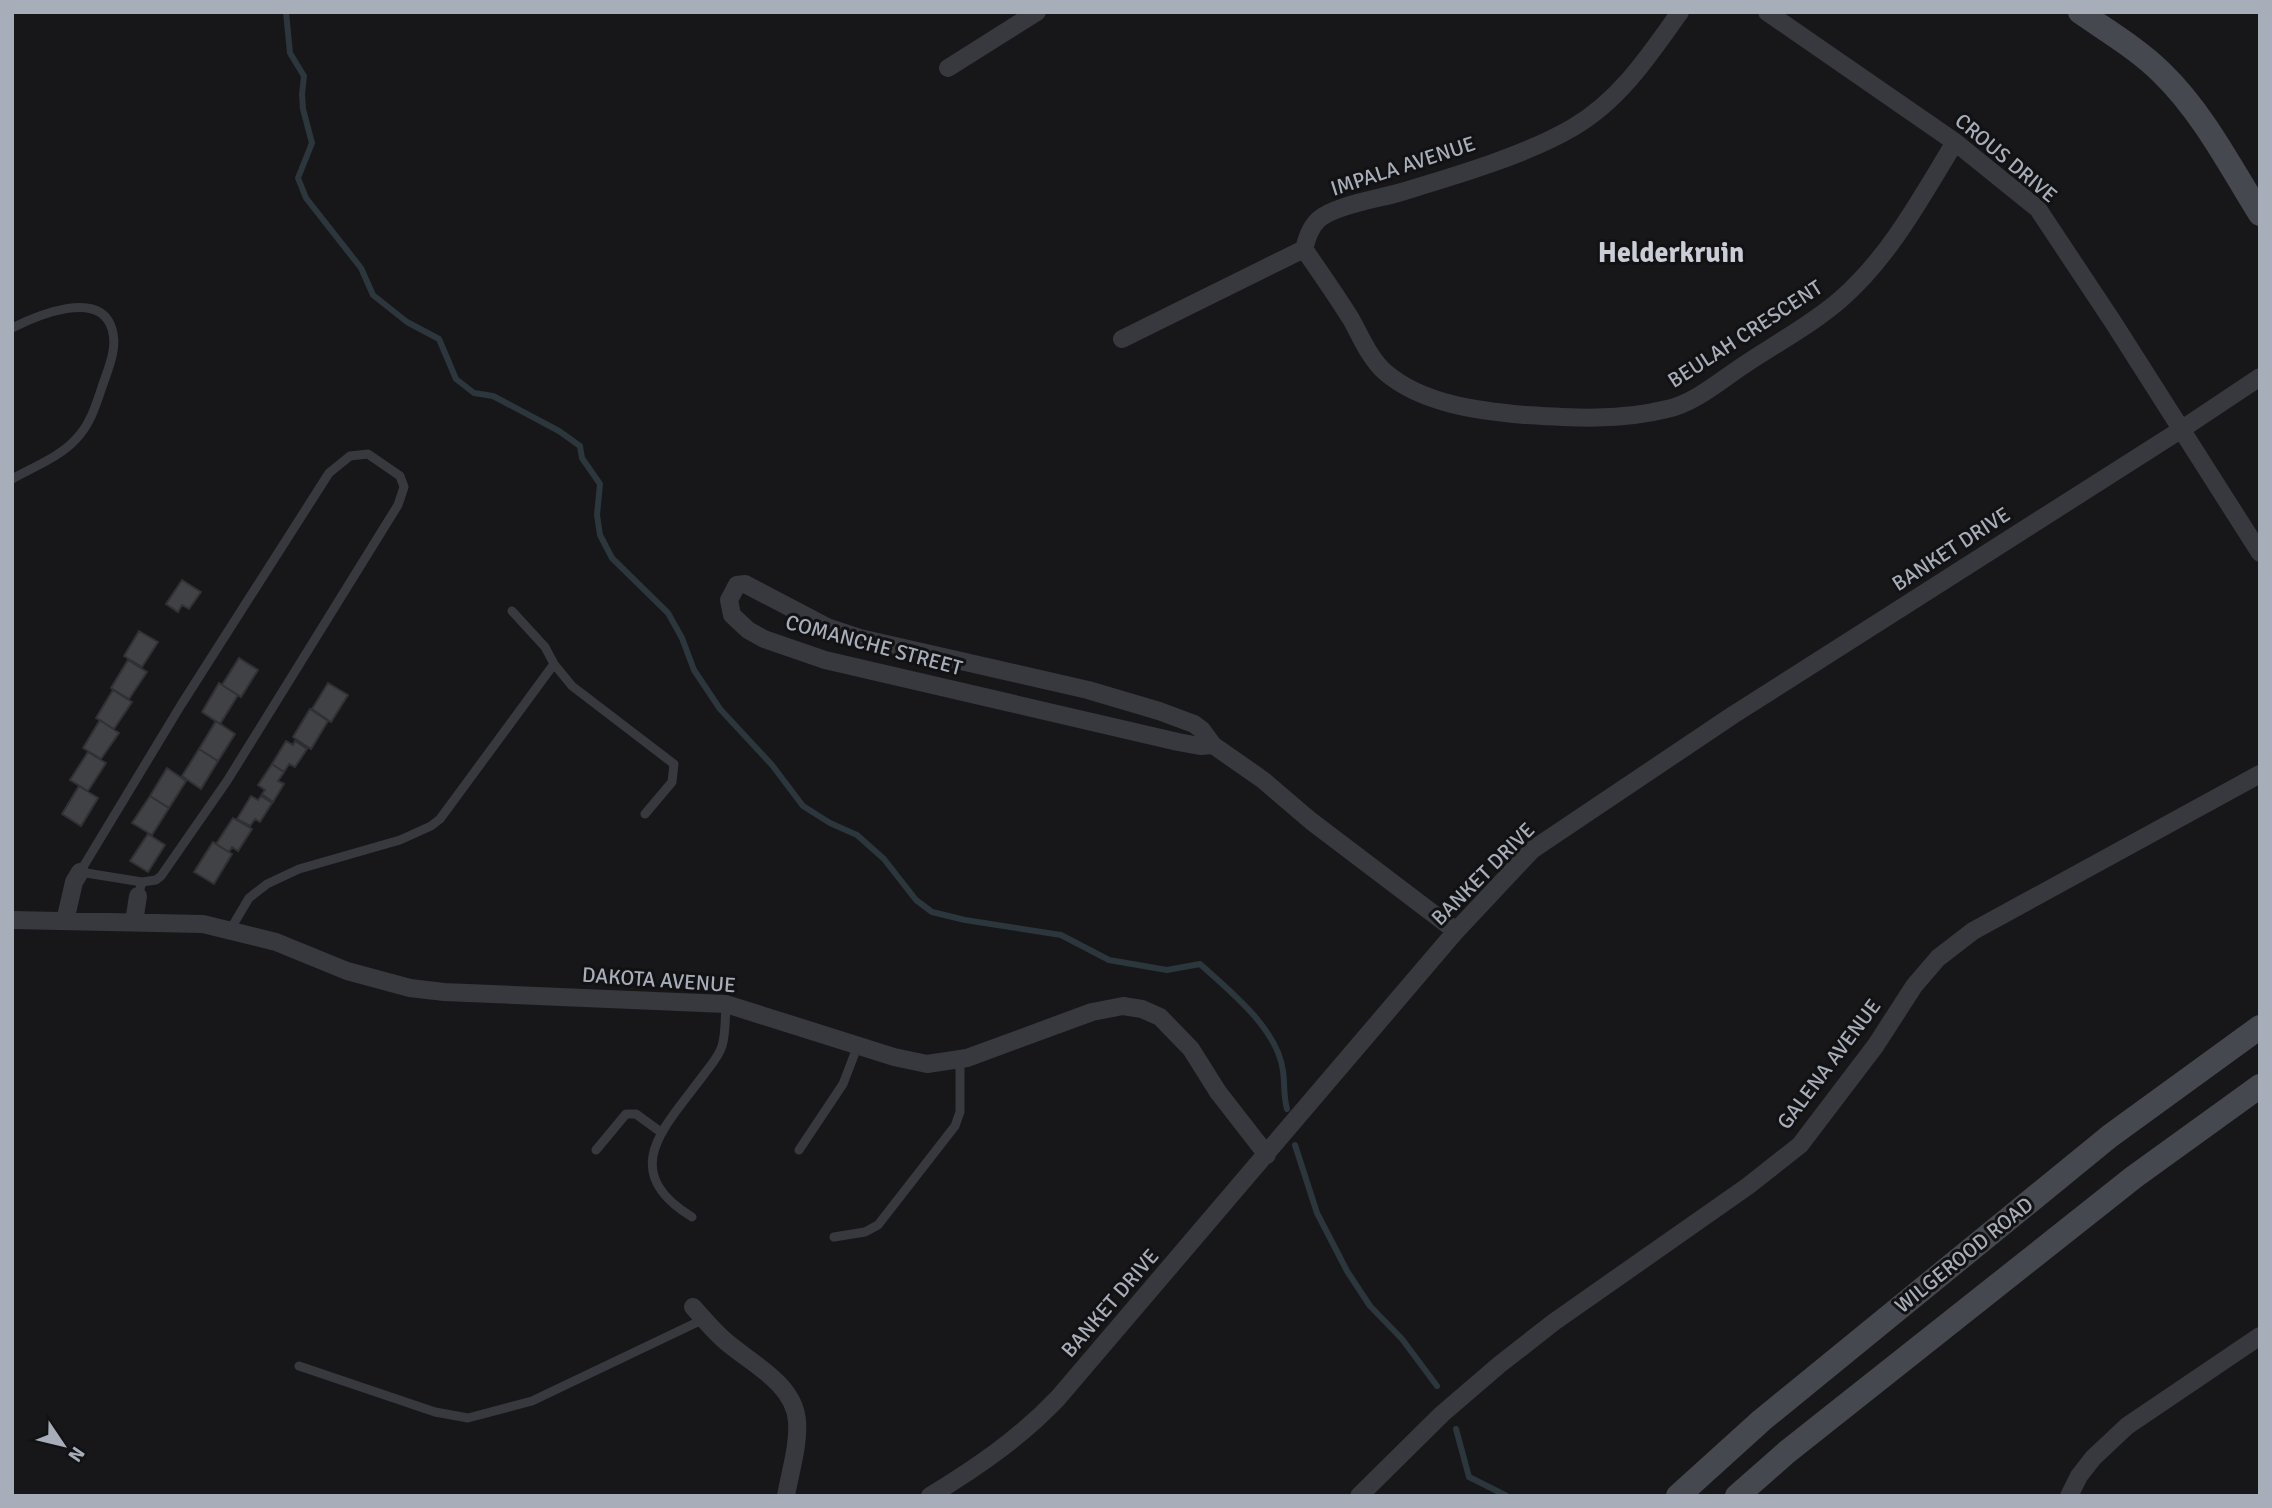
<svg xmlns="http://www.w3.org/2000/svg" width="2272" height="1508" viewBox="0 0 2272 1508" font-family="Signika,sans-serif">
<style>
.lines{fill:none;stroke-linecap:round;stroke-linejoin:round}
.stream{stroke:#2c363d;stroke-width:6}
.building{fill:#414246;stroke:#313135;stroke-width:2}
.lane{stroke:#37393e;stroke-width:9}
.street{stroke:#37393e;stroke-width:18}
.secondary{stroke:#45484e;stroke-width:24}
.labels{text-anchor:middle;stroke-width:6;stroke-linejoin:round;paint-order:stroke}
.street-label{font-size:21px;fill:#a8aeb9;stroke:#121214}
.district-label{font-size:28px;font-weight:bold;fill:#cacdd5;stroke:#121214}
</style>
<rect width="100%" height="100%" fill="#171719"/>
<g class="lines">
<path class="stream" d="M286 12 290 53 304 76 302 94 303 109 312 143 298 178 306 198 361 268 373 295 407 322 439 339 456 379 474 393 493 396 559 431 580 446 582 458 600 484 597 515 600 535 612 558 668 613 682 638 694 670 720 709 772 765 803 806 830 823 857 835 884 859 916 900 932 912 965 920 1061 935 1109 960 1167 970 1200 964C1229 990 1278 1029 1283 1071 1285 1084 1283 1094 1287 1109
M1295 1145 1317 1213 1347 1271 1370 1306 1402 1339 1437 1386
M1456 1429 1469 1477 1507 1496"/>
</g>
<path class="building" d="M182 580 201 592 189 609 182 605 178 612 166 604Z
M139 631 158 642 142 667 124 656Z
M239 658 258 670 241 697 222 685Z
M128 660 147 672 129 699 111 688Z
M219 683 238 695 220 724 202 712Z
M328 683 348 695 331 722 312 709Z
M113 690 132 702 114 729 96 718Z
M310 709 328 721 311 749 293 737Z
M100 720 119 733 101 759 83 748Z
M216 721 235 734 218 761 199 749Z
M286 741 293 745 295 741 307 749 295 767 289 764 284 772 272 764Z
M199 749 218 761 201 789 182 776Z
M88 752 106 763 88 791 70 780Z
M272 764 284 772 278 781 284 784 273 802 262 794 265 790 258 785Z
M167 768 186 781 169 808 150 796Z
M79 786 98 798 81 826 62 814Z
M150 796 169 808 152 835 132 823Z
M251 796 258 800 261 796 272 803 260 822 255 819 250 826 237 819Z
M233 818 252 829 238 851 232 847 229 852 216 844Z
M148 834 165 845 148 872 130 861Z
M213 842 232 854 214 884 194 872Z"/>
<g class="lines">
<path class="lane" d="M12 328C36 316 100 288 112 329 118 348 108 369 102 387 96 405 90 425 76 439 60 457 33 467 12 479
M512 611 545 647 554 664
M138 896 142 882 156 880 161 876 227 781 398 505 404 487 400 476 368 454 350 456 329 473 181 705 80 872 142 882
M230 930 249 898 267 884 299 869 400 840 431 826 440 819 554 664 572 686 674 764 672 782 645 814
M596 1150 626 1114H636L662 1133
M799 1150 843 1084 858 1045
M692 1217C615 1170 667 1125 705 1073 711 1065 719 1056 722 1046 726 1033 725 1017 726 1004
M834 1237 865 1232 878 1225 955 1126 960 1112V1060
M299 1366 435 1412 468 1418 532 1401 704 1319"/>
<path class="street" d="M1767 12 1955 142 2038 209 2113 322 2260 553
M948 68 1037 12
M1304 249C1320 272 1336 295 1351 319 1361 337 1370 359 1385 372 1422 404 1479 411 1525 415 1573 418 1619 421 1667 409 1695 403 1721 380 1744 365 1775 344 1814 323 1841 299 1890 256 1921 198 1955 142
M1122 339 1304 249C1307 238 1310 228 1318 220 1333 206 1377 199 1398 193 1451 177 1524 156 1572 128 1619 101 1649 56 1680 12
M1213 745 1200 746 1178 742 825 660 764 639 748 630 732 615 729 600 737 585 745 584 827 627 860 638 1088 690 1159 711 1194 724 1202 730 1213 745 1263 780 1311 821 1456 931
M12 920 203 924 276 942 347 971 410 988 444 992 726 1004 894 1057 927 1064 967 1058 1092 1012 1123 1006 1142 1009 1160 1017 1191 1049 1218 1092 1267 1155
M65 921 74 882 80 872
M134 922 138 896
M693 1307C703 1318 712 1329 723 1339 748 1362 794 1382 797 1421 799 1445 790 1472 786 1496
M930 1496C976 1468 1020 1438 1058 1398L1456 931 1532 850 1733 715 2182 429 2260 377
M1359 1496 1442 1414 1499 1365 1554 1322 1748 1186 1800 1145 1876 1045 1914 986 1938 958 1973 931 2260 774
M2069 1496 2079 1476 2093 1458 2127 1426 2260 1336"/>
<path class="secondary" d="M2080 12C2107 31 2138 49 2162 73 2203 113 2230 166 2260 214
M1678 1496 1762 1420 2110 1136 2260 1027
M1737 1496 1787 1452 2134 1177 2260 1086"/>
</g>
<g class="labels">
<g class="street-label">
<text transform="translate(2006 158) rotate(40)" y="7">CROUS DRIVE</text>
<text transform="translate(1403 166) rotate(-18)" y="7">IMPALA AVENUE</text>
<text transform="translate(1745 334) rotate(-33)" y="7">BEULAH CRESCENT</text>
<text transform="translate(1951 549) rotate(-33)" y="7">BANKET DRIVE</text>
<text transform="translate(874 645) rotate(15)" y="7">COMANCHE STREET</text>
<text transform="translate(1483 874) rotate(-45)" y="7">BANKET DRIVE</text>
<text transform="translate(659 980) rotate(4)" y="7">DAKOTA AVENUE</text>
<text transform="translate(1829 1064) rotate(-53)" y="7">GALENA AVENUE</text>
<text transform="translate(1964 1255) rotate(-39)" y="7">WILGEROOD ROAD</text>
<text transform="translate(1110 1303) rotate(-49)" y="7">BANKET DRIVE</text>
</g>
<g class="district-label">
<text x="1671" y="262">Helderkruin</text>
</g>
</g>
<rect width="2272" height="1508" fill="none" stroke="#a8aeb9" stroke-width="28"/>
<g transform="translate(63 1445) rotate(125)" stroke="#121214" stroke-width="5" paint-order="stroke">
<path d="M0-5L12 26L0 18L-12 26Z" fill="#a8aeb9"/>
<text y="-10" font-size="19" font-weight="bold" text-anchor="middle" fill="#a8aeb9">N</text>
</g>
</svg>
